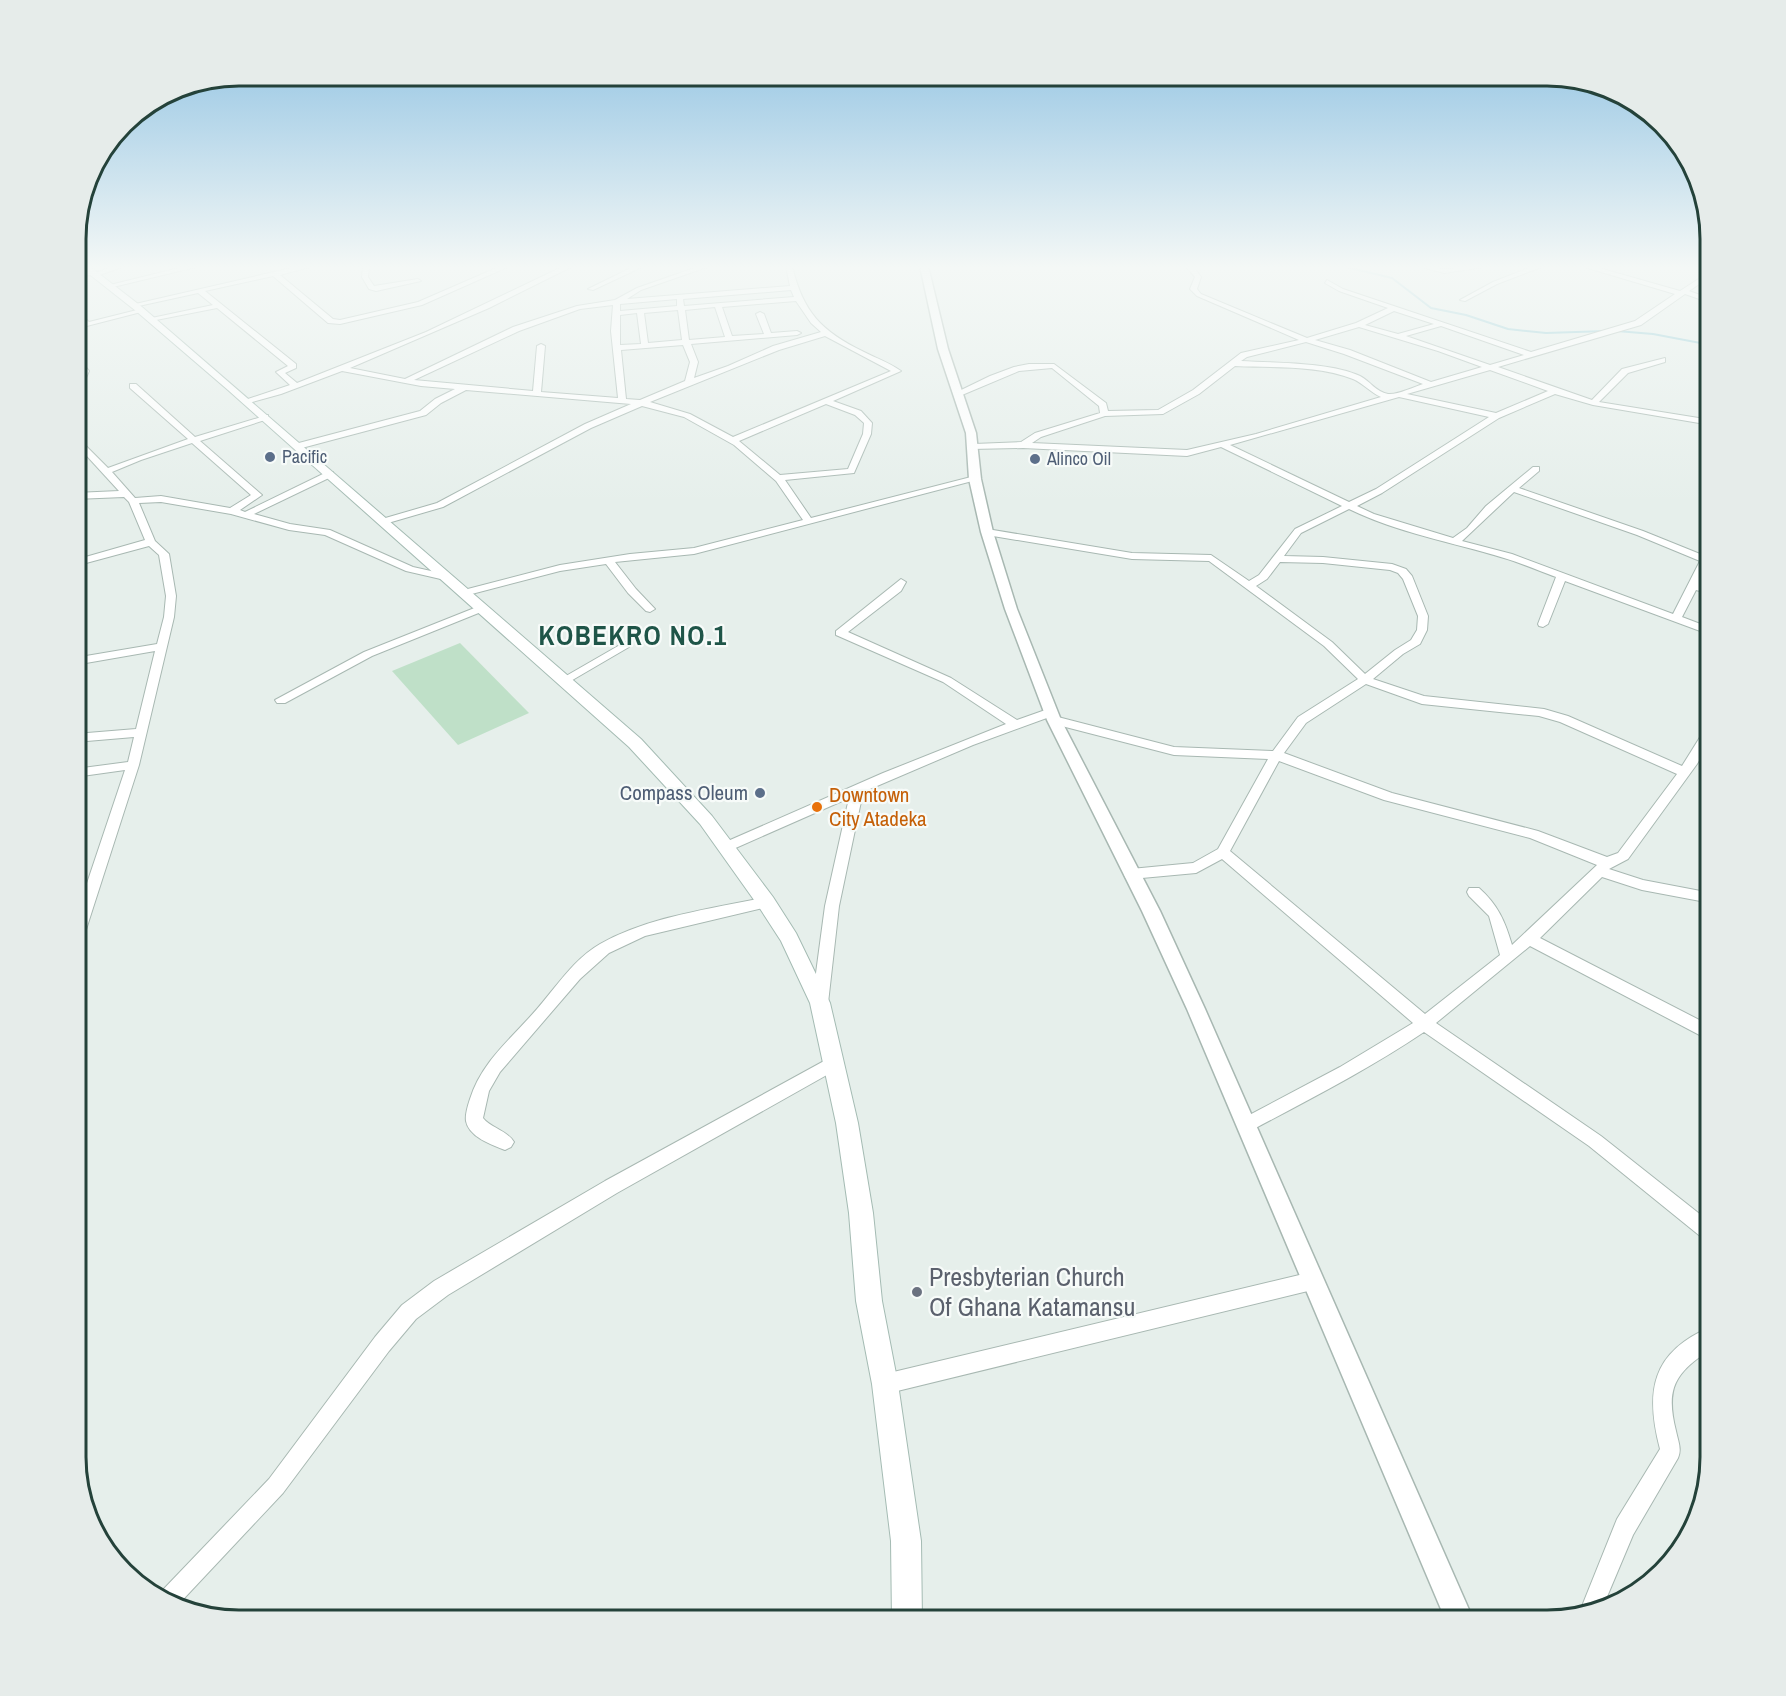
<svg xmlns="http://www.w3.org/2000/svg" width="1786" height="1696" viewBox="0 0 1786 1696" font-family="'Archivo Narrow',sans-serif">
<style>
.green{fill:#bfe0c8}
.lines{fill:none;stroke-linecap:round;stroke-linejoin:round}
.stream{stroke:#8ec9d4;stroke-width:2}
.minor-casing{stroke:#a8b8b2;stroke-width:2}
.tertiary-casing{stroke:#a8b8b2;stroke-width:3}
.secondary-casing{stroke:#a4bbb3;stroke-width:2}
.minor{fill:#fff;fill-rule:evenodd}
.tertiary{fill:#fff;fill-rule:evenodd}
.secondary{fill:#fff;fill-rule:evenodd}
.service-dot{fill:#5c6f8a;stroke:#f7fbf9;stroke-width:2}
.food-dot{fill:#e8710a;stroke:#f7fbf9;stroke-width:2}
.worship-dot{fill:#6b7280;stroke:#f7fbf9;stroke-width:2}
.labels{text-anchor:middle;stroke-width:4.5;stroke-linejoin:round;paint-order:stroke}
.far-service-label{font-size:18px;fill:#4e5e75;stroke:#f7fbf9;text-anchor:start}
.service-label{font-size:21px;fill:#4e5e75;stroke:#f7fbf9;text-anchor:end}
.food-label{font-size:21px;fill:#c56008;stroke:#f7fbf9;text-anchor:start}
.near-worship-label{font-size:26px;fill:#5b616d;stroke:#f7fbf9;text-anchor:start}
.district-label{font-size:27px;font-weight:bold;letter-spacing:1.5px;fill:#1f5548;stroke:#f7fbf9}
.rim{fill:none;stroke:#24423a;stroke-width:3}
</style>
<rect width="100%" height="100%" fill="#e6efeb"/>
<path class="green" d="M460 643 529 713 458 745 392 671Z"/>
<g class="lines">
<path class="stream" d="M1342 266 1392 278 1431 308 1466 315 1508 329 1546 333 1606 331
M1617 331 1653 334 1711 345"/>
<defs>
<path id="minor" d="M115 266H125L94 277 91 275 75 277V273H95Z
M187 266H200L109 288 106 286Z
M300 266H313L280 275 333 319 340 320 418 302 501 266H510L422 305 340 324 328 323 273 276 205 291 296 364V368L285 373 297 383 426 332 564 266H573L489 308 350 368 405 379 513 327 577 306 615 300 637 288 700 266H710L641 290 627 299 790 286 786 266H792C803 312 821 331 864 352 876 358 890 363 901 371L833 401 861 411 872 423 871 434 854 473 785 480 811 518 975 476 980 479 694 554 615 562 636 589 655 609 650 612 646 611 628 593 606 564 560 571 464 596 460 595V591L560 565 630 554 694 548 803 520 776 481 734 445 684 417 642 406 591 428 443 507 388 523H382V519L437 503 585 424 631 404 466 390 441 403 426 415 298 449 295 448V444L420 411 435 399 455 389 421 386 342 371 281 394 245 404V400L290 385 276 372 288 366 217 308 151 321 147 319 213 305 198 293 134 307 131 305ZM791 290 794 297 684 306 683 299ZM677 299V306L620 311V304ZM796 301 811 323 821 332 773 346 728 366 694 378 698 362 691 344 797 335 801 333 797 331 771 333 764 314 760 312 756 314 764 334 732 336 722 307ZM613 305 611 331 618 398 541 392 545 346 541 344 537 346 533 391 414 380 519 331 580 309ZM715 307 725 337 689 340 685 310ZM678 310 682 340 648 343 644 313ZM637 313 641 344 620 345V315ZM825 336 891 371 733 437 690 414 650 402 779 350ZM683 345 690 362 685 381 640 400 626 399 621 350ZM826 404 855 415 864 423 863 434 848 469 780 475 739 441Z
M363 266H369L368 277 374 286 418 279 421 281 376 291 369 289 362 277Z
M635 266H644L593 290 588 289Z
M1186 266H1193L1201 277 1197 289 1201 294 1307 338 1356 323 1388 308 1339 291 1325 283 1327 280 1343 289 1531 352 1635 321 1675 294 1581 266H1592L1680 291 1711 271V276L1689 291 1711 299V303L1685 294 1641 325 1498 367 1592 400 1622 369 1665 358V362L1628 373 1599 402 1711 420V425L1593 405 1555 394 1499 418 1382 493 1357 506 1374 514 1453 538 1467 528 1486 506 1533 467H1539V471L1519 488 1643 531 1705 556 1711 554V561L1699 584 1711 588V594L1696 590 1682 617 1711 628V635L1565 581 1548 624 1543 627 1539 626 1538 624 1556 577C1539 571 1521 563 1504 558 1452 542 1398 533 1349 509L1301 533 1284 556 1323 557 1392 564 1406 569 1412 576 1428 616 1427 630 1420 644 1403 654 1373 679 1424 696 1544 709 1568 716 1682 766 1707 726 1711 725V740L1697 764 1628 859 1609 869 1643 880 1711 893V903L1642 890 1602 877 1540 938 1711 1026V1041L1530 946 1436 1023 1601 1136 1711 1223V1243L1705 1240 1589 1146 1424 1032C1369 1069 1310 1099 1252 1130L1246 1133 1240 1130 1238 1125 1240 1120 1340 1067 1413 1023 1222 859 1196 873 1131 879 1126 878 1124 874 1126 870 1131 869 1193 863 1218 849 1268 759 1174 755 1050 723 1048 720 1054 716 1174 747 1273 751 1298 717 1358 679 1324 646 1209 561 1132 559 987 535 982 532 987 529 1132 553 1211 555 1249 581 1259 575 1295 529 1342 506 1221 447 1187 456 1023 448 971 449 970 447 974 444 1021 442 1035 433 1100 413 1099 406 1052 368 1019 371 962 395 955 393 990 376 1014 367 1029 364H1054L1106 403 1108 411 1158 410 1193 390 1241 353 1299 340 1197 296 1190 289 1195 277ZM1394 311 1434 324 1398 334 1365 325ZM1441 326 1524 355 1490 365 1406 336ZM1359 327 1438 351 1482 367 1431 382 1350 350 1315 340ZM1306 342 1344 354 1423 384C1414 387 1397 395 1388 394 1376 392 1370 381 1360 376 1331 362 1274 363 1241 361L1247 357ZM1235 366C1273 368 1318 365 1353 379 1363 383 1371 393 1381 397L1256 434 1187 450 1032 443 1041 437 1105 416 1163 414 1199 394ZM1490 370 1548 391 1496 413 1407 394ZM1399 397 1489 417 1376 489 1349 502 1230 445ZM1514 492 1637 535 1700 561 1673 614 1512 554 1462 541ZM1280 562 1323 563 1390 570 1398 573 1403 579 1418 616 1417 630 1411 640 1395 650 1365 674 1332 642 1256 586 1267 579ZM1366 684 1422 704 1539 716 1560 722 1677 774 1618 853 1607 857 1538 831 1392 793 1284 753 1306 723ZM1279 761 1384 800 1530 838 1597 865 1512 945C1505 921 1498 905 1479 888H1469L1467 892 1469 896 1489 916 1500 955 1425 1014 1230 851Z
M1418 266 1444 269 1490 266 1444 273Z
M1534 266H1544L1497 284 1465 301 1460 300 1493 282Z
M75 309 89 322 141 309 145 311 75 329V325L82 323 75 316Z
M75 355 89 371 79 393 75 395V382L81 371 75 363Z
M130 384H136L195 437 268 415V419L200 441 262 495 240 510 245 512 327 472H333V476L254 514 290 524 330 530 413 567 449 575 450 577 445 580 406 571 325 535 289 530 231 514 161 502 139 503 155 541 169 554 176 596 174 617 139 765 82 942 80 946 75 948V919L125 770 75 777V769L128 762 134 737 75 742V734L136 729 155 651 86 663 79 675 75 676V636L80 639 86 656 157 644 164 617 166 596 159 555 149 546 75 566V560L145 540 129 502 124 497 75 499V493L119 491 75 443V435L108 468 188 439 130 388ZM192 443 251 495 230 508 161 496 135 498 112 472 141 460Z
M901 579 906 582 901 591 848 632 951 678 1017 720 1051 708 1057 712 1055 715 973 745 863 792 839 906 828 1003 825 1007 820 1009 815 1007 812 1003 825 906 849 798 731 850H721L719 847 721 844 883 773 1006 724 943 682 836 635V631Z
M482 605 486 606V610L372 656 285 703H277L275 700 364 652Z
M625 642 631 645 629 647 569 682H561L559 680Z
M766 897 771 898 773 902 771 906 645 936 609 953 580 979 500 1072 489 1091 483 1118C491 1128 508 1131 514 1142L511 1147 505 1150C492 1145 469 1137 466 1121 465 1115 468 1105 470 1099 482 1061 512 1038 537 1009 557 986 574 959 600 944 650 916 711 909 766 897Z
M835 1055 841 1057 843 1062 841 1067 617 1193 448 1295 416 1319 389 1351 283 1493 175 1608 157 1596 269 1479 375 1337 402 1305 434 1281 605 1181Z
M1312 1272 1319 1274 1321 1281 1319 1288 1312 1290 885 1394 878 1391 875 1384 878 1377 885 1374Z
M1711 1327V1349C1675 1373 1665 1388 1676 1431 1678 1441 1682 1449 1678 1458L1633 1535 1601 1611 1578 1616 1617 1519 1660 1449C1645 1392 1651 1352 1711 1327Z"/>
<path id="tertiary" d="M920 266H928L948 349 976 433 981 479 993 532 1017 609 1061 720 1160 911 1205 1009 1474 1621H1446L1187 1009 1142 911 1047 720 1005 609 981 532 969 479 966 433 938 349Z"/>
<path id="secondary" d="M79 266H89L142 307 641 739 712 816 773 897 796 933 830 1003 858 1123 873 1213 882 1301 898 1384 921 1541 922 1621H892L891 1541 872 1384 856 1301 849 1213 836 1123 810 1003 781 941 759 907 700 824 629 747 228 390 136 311Z"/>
</defs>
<use href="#minor" class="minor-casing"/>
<use href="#tertiary" class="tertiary-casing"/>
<use href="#secondary" class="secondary-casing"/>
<use href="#minor" class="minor"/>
<use href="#tertiary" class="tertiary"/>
<use href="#secondary" class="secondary"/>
</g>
<linearGradient id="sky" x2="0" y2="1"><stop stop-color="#84bce0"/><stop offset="0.53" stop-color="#f4f8f6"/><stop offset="1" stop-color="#f4f8f6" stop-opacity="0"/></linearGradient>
<rect width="1786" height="504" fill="url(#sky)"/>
<g class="service-dot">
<circle cx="270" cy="457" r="6"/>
<circle cx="1035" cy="459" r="6"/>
<circle cx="760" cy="793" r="6"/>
</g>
<circle class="food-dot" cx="817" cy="807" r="6"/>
<circle class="worship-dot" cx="917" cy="1292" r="6"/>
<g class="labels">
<g class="far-service-label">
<text x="282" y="463">Pacific</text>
<text x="1047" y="465">Alinco Oil</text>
</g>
<g class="service-label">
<text x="748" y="800">Compass Oleum</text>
</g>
<g class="food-label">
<text x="829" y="802">Downtown<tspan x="829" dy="24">City Atadeka</tspan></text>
</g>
<g class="near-worship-label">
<text x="929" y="1286">Presbyterian Church<tspan x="929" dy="30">Of Ghana Katamansu</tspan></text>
</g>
<g class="district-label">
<text x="633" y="645">KOBEKRO NO.1</text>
</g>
</g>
<path d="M0 0H1786V1696H0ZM239 86H1547A153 153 0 0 1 1700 239V1457A153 153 0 0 1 1547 1610H239A153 153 0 0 1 86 1457V239A153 153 0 0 1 239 86Z" fill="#e6ecea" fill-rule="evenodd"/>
<path class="rim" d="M239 86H1547A153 153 0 0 1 1700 239V1457A153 153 0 0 1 1547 1610H239A153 153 0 0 1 86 1457V239A153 153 0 0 1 239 86Z"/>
</svg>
